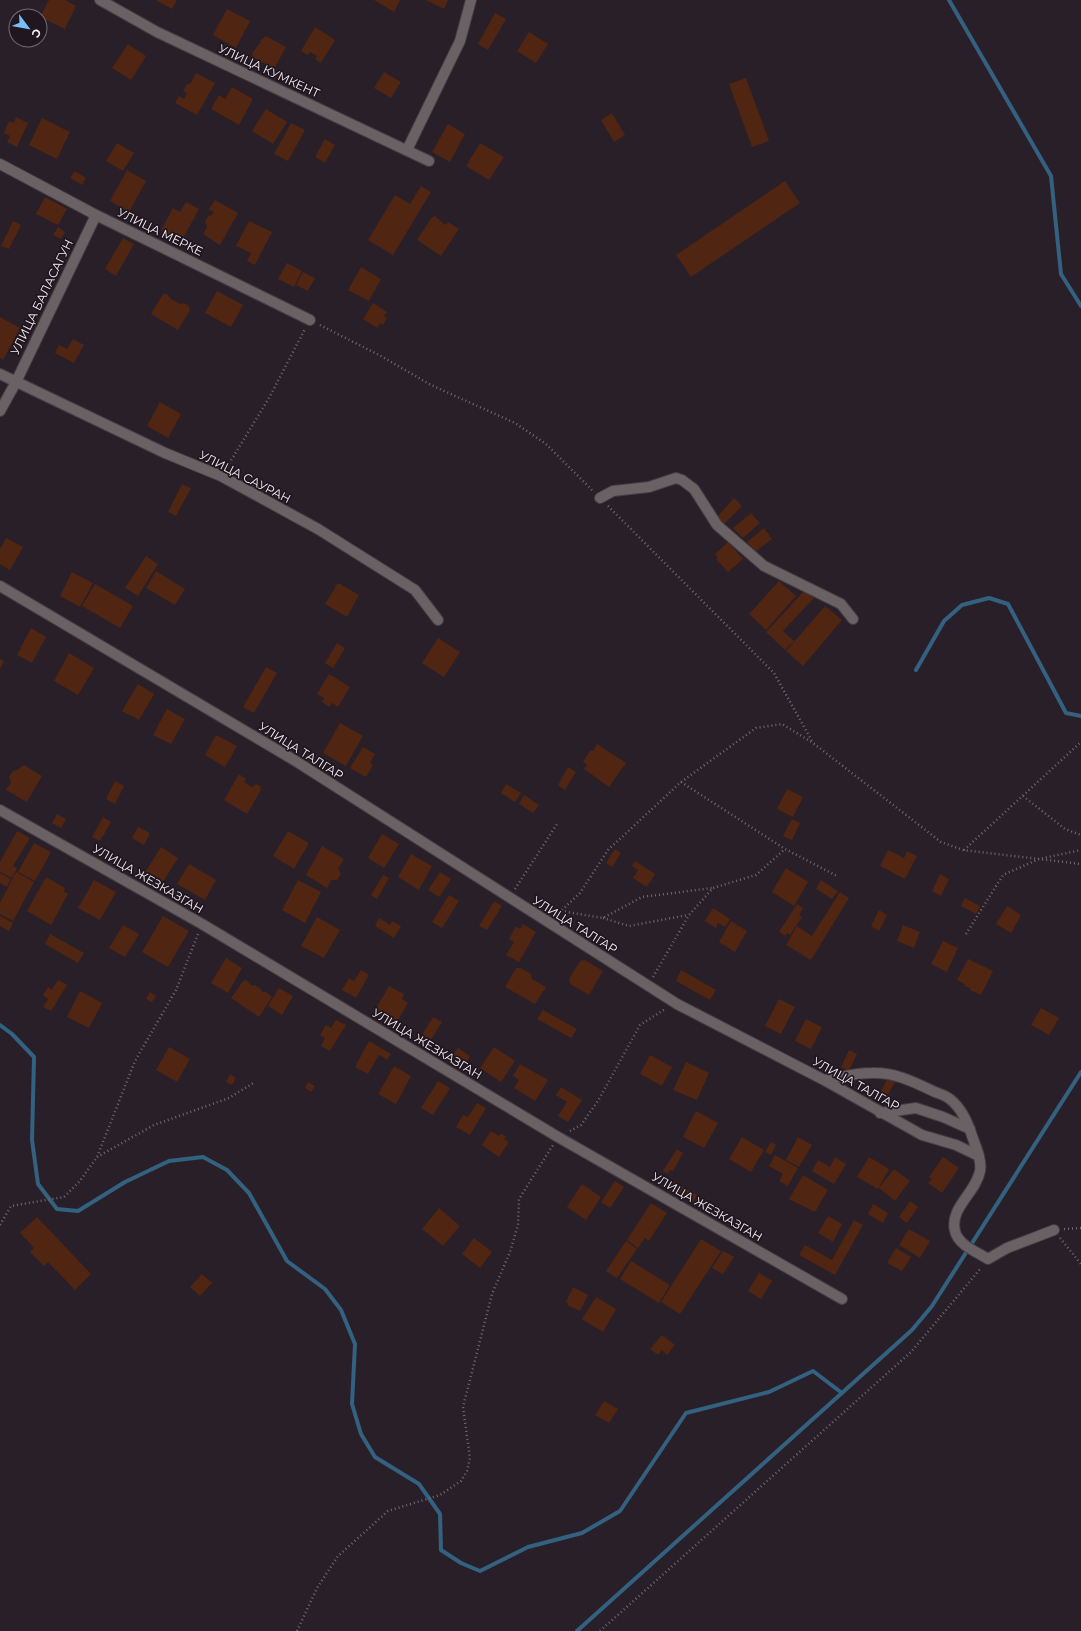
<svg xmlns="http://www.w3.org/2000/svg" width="1081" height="1631" viewBox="0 0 1081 1631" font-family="Montserrat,sans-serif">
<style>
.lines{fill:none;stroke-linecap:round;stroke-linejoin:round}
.stream{stroke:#336180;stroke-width:4}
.building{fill:#502511}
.minor-casing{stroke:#463c45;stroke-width:12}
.path{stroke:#716871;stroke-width:2.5;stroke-dasharray:1 3;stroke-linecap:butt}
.minor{stroke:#696163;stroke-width:10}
.labels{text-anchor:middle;stroke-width:3.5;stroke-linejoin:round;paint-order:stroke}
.street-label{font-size:12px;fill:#f5eef4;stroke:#20161f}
</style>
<rect width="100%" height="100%" fill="#291f29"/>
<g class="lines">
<path class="stream" d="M949 0 1051 176 1061 274 1081 306
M916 670 944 621 962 605 989 598 1008 604 1066 713 1081 716
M0 1025 12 1034 34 1057 32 1140 38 1184 57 1209 78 1211 125 1182 169 1161 203 1157 227 1170 249 1193 287 1261 325 1289 341 1310 355 1344 352 1404 361 1434 375 1457 419 1484 440 1514 441 1550 461 1563 480 1571 528 1547 582 1533 620 1511 686 1413 769 1392 813 1371 842 1393
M577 1631 912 1330 932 1306 1081 1072"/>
</g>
<path class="building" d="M49 0H65L76 6 65 29 40 17Z
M156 0H177L172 9Z
M374 0H400L394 12Z
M426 0H448L444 9Z
M227 9 250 21 236 48 213 35Z
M495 13 506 19 488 50 478 44Z
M315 27 335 40 321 63 315 59 317 56 310 52 308 55 301 51Z
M529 32 548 44 536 63 517 51Z
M266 36 286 47 274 69 253 57 252 53 261 42V40Z
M128 44 146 56 131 80 112 68Z
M384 72 401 82 391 98 374 88Z
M196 73 215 83 197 115 175 103 179 96 184 99 187 93 183 91 186 85 191 83Z
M746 78 769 141 752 147 729 84Z
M232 87 253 99 239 125 211 109 219 95 225 99Z
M266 109 287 122 273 144 252 131Z
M612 113 625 135 614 142 601 120Z
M16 117 28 123 17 147 7 142 10 136 4 133 9 121 14 123Z
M42 118 70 132 57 159 29 145Z
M291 123 305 130 288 161 274 154Z
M448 124 465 134 450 162 432 152Z
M325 139 335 145 325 163 315 157Z
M117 143 134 153 123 171 106 161Z
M480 143 504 157 489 180 466 166Z
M127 170 146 181 129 212 110 201Z
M75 171 86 178 82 185 70 178Z
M785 181 800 203 691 277 676 255Z
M421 186 431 192 393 255 368 240 395 195 410 204Z
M45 197 67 209 58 225 36 214Z
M215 200 238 213 220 245 203 234 207 227 205 222 208 216 212 215 214 212 209 209Z
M186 202 199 209 181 242 161 230 173 208 180 212Z
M435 216 445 225 448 222 459 229 441 256 417 240 432 217Z
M13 221 21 225 9 249 1 246Z
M249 221 272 232 255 265 247 261 251 253 236 246Z
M58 227 65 232 61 239 53 235Z
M123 238 134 244 116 276 105 269Z
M287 263 302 271 294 287 278 279Z
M361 267 381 279 369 301 348 290Z
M303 272 315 278 308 291 296 285Z
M217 291 243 305 231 327 205 313Z
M163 294H167L171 299 180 304 184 303 189 306 190 310 178 330 151 314Z
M373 303 387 312 384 316 387 318 383 325 380 323 377 328 363 319Z
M0 317 20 328 3 360 0 358Z
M73 339 84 345 74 363 55 353 59 345 67 349Z
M160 402 181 414 168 438 147 426Z
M182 484 191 488 176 516 168 512Z
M734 498 742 506 724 524 717 517Z
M751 513 760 523 743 538 733 528Z
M764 528 772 539 755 552 747 542Z
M6 538 23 547 10 570 0 564V549Z
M728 542 743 559 728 572 716 559 718 558 715 554Z
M146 556 158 564 138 596 125 588Z
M156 571 185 589 175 605 146 588Z
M72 572 93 583 80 607 60 596Z
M779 581 796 596 766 630 749 614Z
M338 583 359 595 347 617 325 604Z
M95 584 133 606 120 628 82 606Z
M805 590 814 598 783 631 794 641 785 650 766 632Z
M825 606 842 620 803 666 786 651Z
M31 628 46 637 32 663 17 655Z
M438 638 460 652 444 677 422 663Z
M337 643 345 648 333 668 325 663Z
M69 653 94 668 78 695 54 681Z
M0 659 4 661 0 669Z
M266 667 277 673 254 713 243 707Z
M329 674 350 687 338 707 332 703 329 707 322 702 324 698 317 694Z
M138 684 154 694 139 720 122 711Z
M167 709 185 719 171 744 153 735Z
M340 723 363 736 346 766 323 753Z
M216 735 237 746 225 767 205 755Z
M597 744 626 763 609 787 584 769 587 765 583 761 591 750 593 751Z
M363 747 375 754 370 763 373 765 366 777 350 768Z
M24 765 42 776 27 802 6 790 11 782 9 777 13 771 17 770Z
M568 767 576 772 565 790 558 785Z
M239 774 246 779 244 782 252 787 256 784 260 786 261 790 247 814 224 800Z
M115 781 124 786 115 804 106 799Z
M506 784 521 793 515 802 501 793Z
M787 789 803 797 793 817 777 809Z
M524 795 539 805 533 813 519 804Z
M57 814 66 819 61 828 52 823Z
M103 817 111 822 100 841 92 837Z
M792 819 800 823 792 840 783 836Z
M138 827 150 833 144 845 132 838Z
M17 831 30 838 13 866 17 868 12 878 0 872V862Z
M288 831 309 843 294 869 273 856Z
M382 834 399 844 384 868 368 858Z
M34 843 51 852 35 881 18 872Z
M322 846 344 859 338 869 341 874 337 880H331L327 888 306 875Z
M161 847 178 858 161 885 144 874Z
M615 849 621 853 612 867 606 863Z
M888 850 904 858 907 851 917 856 905 879 880 866Z
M411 854 432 866 419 890 398 877Z
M635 861 655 874 647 887 633 878 638 870 632 866Z
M189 864 216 880 205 900 177 884Z
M786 868 808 882 794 906 772 892Z
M16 872 34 882 13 921 0 914V903Z
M440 872 451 879 439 897 428 890Z
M0 873 11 879 7 887 0 883Z
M940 874 949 879 941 896 932 891Z
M383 875 389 878 377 899 371 895Z
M46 877 65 888 64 892 68 894 51 925 27 911Z
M94 880 116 892 100 920 78 908Z
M298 880 321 892 305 923 282 910Z
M821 880 838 891 832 899 816 889Z
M840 892 849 898 811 960 786 945 797 926 812 936Z
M449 895 459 901 442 928 432 922Z
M965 898 980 906 976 914 961 906Z
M494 901 502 906 487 930 479 926Z
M797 904 803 908 799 915 802 917 790 935 787 933 786 936 779 932Z
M1007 906 1021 915 1011 933 996 924Z
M713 908 730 919 725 927 718 923 716 928 705 921Z
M879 910 887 915 879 931 871 926Z
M0 916 13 923 9 931 0 926Z
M163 916 189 931 168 967 142 952Z
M317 917 340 930 324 958 301 946Z
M379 918 390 925 392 921 401 926 394 938 375 926Z
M731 921 747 931 735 952 719 942Z
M523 924 536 932 519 962 506 955 514 942 509 939 516 926 520 929Z
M123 925 139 934 125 957 109 948Z
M903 925 920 932 914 948 897 941Z
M50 934 84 953 78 963 45 944Z
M943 941 958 948 947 972 931 964Z
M226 958 242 968 228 993 211 983Z
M968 959 993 971 981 995 970 990V988L964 986 965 984 957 980Z
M585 960 603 971 589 995 570 984 569 979 580 961Z
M516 968H521L531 974 532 979 546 987 535 1004 505 987Z
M361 970 369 975 356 998 342 990 349 978 354 981Z
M681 970 716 990 710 1000 676 981Z
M58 980 67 985 51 1011 43 1007 48 999 43 995 48 987 52 990Z
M246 980 252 986 255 985 262 990V992H266L272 997 259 1017 231 998 243 981Z
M389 986 404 994 402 999 408 1003 397 1022 375 1010Z
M279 988 293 996 282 1015 268 1006Z
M80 991 102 1003 89 1028 67 1017Z
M150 992 156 996 152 1002 146 999Z
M779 999 795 1007 781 1034 765 1026Z
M1041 1008 1059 1018 1049 1035 1031 1025Z
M543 1010 577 1029 571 1038 537 1019Z
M433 1017 442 1022 431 1040 422 1035Z
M806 1019 822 1027 811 1049 795 1041Z
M336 1020 346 1025 330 1051 321 1046 325 1038 320 1035 326 1025 331 1028Z
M369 1041 391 1054 387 1060 379 1055 368 1074 355 1067Z
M169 1047 190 1059 177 1082 156 1070Z
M494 1047 515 1061 501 1082 480 1068Z
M458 1048 470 1056 466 1063 453 1055Z
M849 1050 857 1054 849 1071 841 1067Z
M650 1055 672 1067 662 1086 640 1074Z
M686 1062 709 1073 697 1100 673 1090Z
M520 1064 548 1080 535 1101 514 1088 519 1080 513 1076Z
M394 1066 411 1076 396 1104 378 1094Z
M230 1074 236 1078 232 1085 226 1082Z
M888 1078 895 1082 887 1096 880 1092Z
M438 1081 450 1088 433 1115 421 1108Z
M308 1082 315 1086 311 1092 305 1088Z
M561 1087 582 1100 568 1122 558 1116 567 1102 556 1095Z
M477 1103 486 1108 470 1135 456 1127 463 1115 468 1117Z
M696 1111 718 1123 704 1148 683 1137Z
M491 1131 499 1136 501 1133 506 1137 504 1139 509 1142 499 1157 482 1145Z
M742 1137 764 1150 751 1172 729 1159Z
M798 1137 812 1145 799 1167 786 1160Z
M771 1142 776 1145 771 1155 765 1152Z
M677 1149 683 1153 673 1171 670 1170 668 1174 663 1171Z
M775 1155 798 1168 788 1186 779 1181 783 1174 769 1166Z
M835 1157 846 1164 834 1184 812 1171 818 1160 830 1167Z
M869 1157 889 1169 878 1189 857 1177Z
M943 1157 959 1168 942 1193 928 1183 932 1179 929 1177Z
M894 1169 910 1181 895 1201 879 1188Z
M803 1175 828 1190 815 1212 789 1199Z
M667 1178 697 1195 693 1203 662 1185Z
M615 1181 624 1187 610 1208 601 1202Z
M582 1184 601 1197 586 1220 567 1207Z
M699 1196 725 1211 721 1219 694 1203Z
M910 1201 918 1207 907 1223 899 1217Z
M651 1203 667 1213 649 1241 645 1238 638 1248 627 1240Z
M873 1204 888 1213 883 1223 868 1214Z
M439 1208 460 1226 443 1246 422 1229Z
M828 1216 842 1224 833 1242 818 1233Z
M37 1217 91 1274 75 1290 48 1262 44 1266 30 1252 34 1248 20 1233Z
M854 1220 863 1225 835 1275 799 1255 805 1245 832 1260Z
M909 1229 930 1241 920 1258 899 1245Z
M474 1238 492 1252 480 1268 462 1254Z
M701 1239 721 1251 680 1314 661 1302Z
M626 1241 637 1249 617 1278 606 1271Z
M896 1248 911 1257 902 1271 887 1263Z
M723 1251 734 1257 723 1274 712 1268Z
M631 1261 670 1285 659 1303 620 1279Z
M759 1273 772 1281 761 1299 748 1291Z
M202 1274 212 1283 200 1296 190 1287Z
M573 1287 588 1295 580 1311 567 1305 568 1303 566 1302Z
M596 1297 616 1309 603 1332 582 1319Z
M662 1335 675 1345 667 1355 662 1350 658 1355 650 1349Z
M604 1401 618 1409 609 1423 595 1415Z"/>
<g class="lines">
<defs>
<path id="minor" d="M100 0 157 32 429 161
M407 150 460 41 471 0
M0 164 96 215 310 320
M0 374 165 453 221 476 318 529 415 590 438 620
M0 411 16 382 96 215
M600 498 613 491 649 487 676 478 682 480 694 489 717 525 764 566 841 604 853 619
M0 586 294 760 677 1004 824 1080 922 1135 956 1145 979 1156
M0 810 202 924 558 1137 842 1299
M824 1080C840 1077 856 1073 872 1073 895 1072 914 1082 935 1092 940 1094 947 1096 951 1100 962 1109 968 1123 972 1136 976 1147 982 1160 980 1171 976 1193 949 1208 955 1231 958 1245 977 1252 988 1259L1007 1248 1054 1230
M880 1113 916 1108 943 1117 970 1129"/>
</defs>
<use href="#minor" class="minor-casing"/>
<path class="path" d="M320 325 381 356 431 385 515 423 546 444 593 491
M227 467 269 398 305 329
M608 506 774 673 813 743
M681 782 785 849 837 876
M1023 796 1065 829 1081 835
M964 850 1081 742
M515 889 557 824
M561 911 603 918 642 897 712 888
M555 914 561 911 580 893 608 850 681 782 756 728 782 724 813 743 941 842 963 850 1081 864
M603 918 629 926 688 915
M966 934 1003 875 1039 859 1081 850
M653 977 689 915 713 888 756 875 785 849
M570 1131 581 1125 598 1101 640 1025 665 1009
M97 1157 154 1125 229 1098 255 1082
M0 1225 11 1206 64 1197 80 1181 97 1157 135 1061 176 990 198 934
M1064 1229 1081 1228
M1060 1238 1081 1264
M297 1631 317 1588 338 1556 388 1511 440 1495 461 1481 467 1471 470 1458 463 1407 492 1294 510 1252 518 1225 519 1199 553 1145
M600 1631 911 1352 981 1268"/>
<use href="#minor" class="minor"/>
</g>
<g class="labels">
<g class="street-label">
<text transform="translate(269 71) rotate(25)" y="4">УЛИЦА КУМКЕНТ</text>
<text transform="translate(160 232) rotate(26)" y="4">УЛИЦА МЕРКЕ</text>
<text transform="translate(42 297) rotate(-64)" y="4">УЛИЦА БАЛАСАГУН</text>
<text transform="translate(245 477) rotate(27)" y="4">УЛИЦА САУРАН</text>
<text transform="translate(301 751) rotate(32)" y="4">УЛИЦА ТАЛГАР</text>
<text transform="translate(148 879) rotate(30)" y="4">УЛИЦА ЖЕЗКАЗГАН</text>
<text transform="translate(575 925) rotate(32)" y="4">УЛИЦА ТАЛГАР</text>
<text transform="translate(427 1044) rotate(31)" y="4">УЛИЦА ЖЕЗКАЗГАН</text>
<text transform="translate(856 1084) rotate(29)" y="4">УЛИЦА ТАЛГАР</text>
<text transform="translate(707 1207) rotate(30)" y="4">УЛИЦА ЖЕЗКАЗГАН</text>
</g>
</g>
<g transform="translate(28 28) rotate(122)"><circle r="19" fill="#20161f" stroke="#756c74"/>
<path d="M0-3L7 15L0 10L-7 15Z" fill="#78bff7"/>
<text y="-6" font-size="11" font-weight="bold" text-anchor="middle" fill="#f5eef4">С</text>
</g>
</svg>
